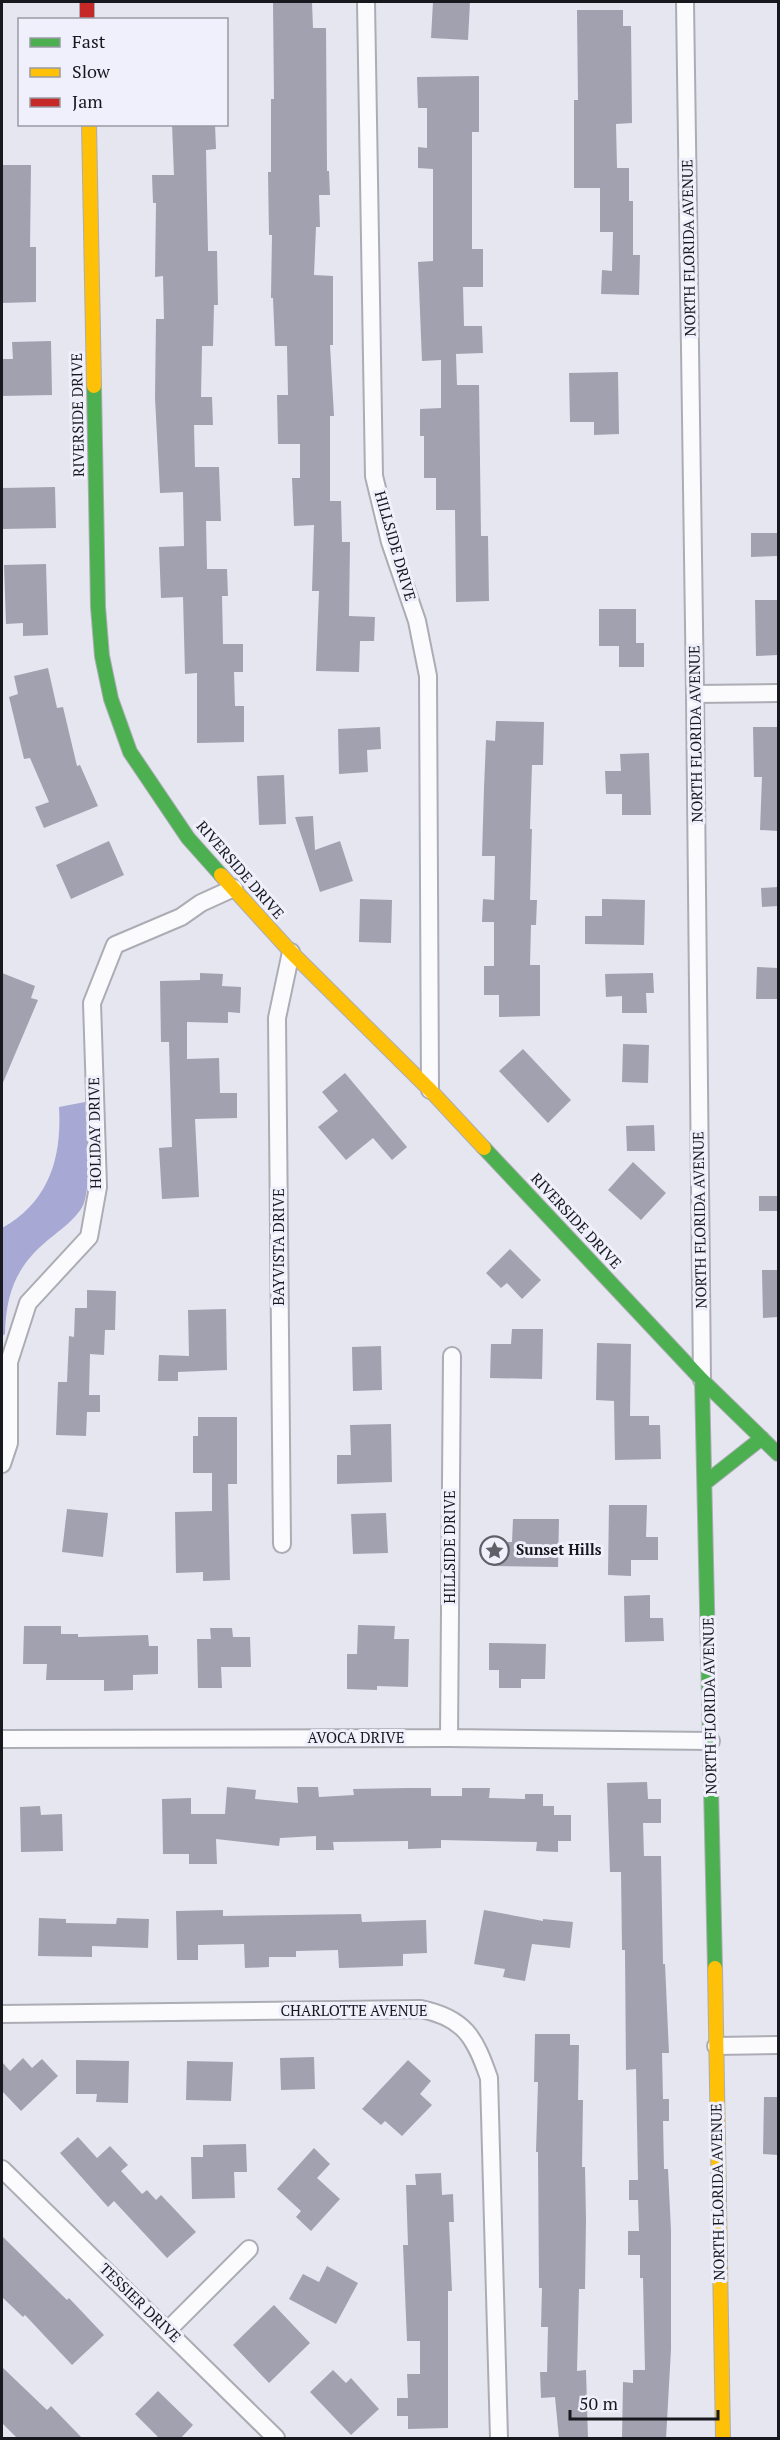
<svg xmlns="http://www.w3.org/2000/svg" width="780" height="2440" viewBox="0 0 780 2440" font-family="'PT Serif',serif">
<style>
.water{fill:#a7a8d4}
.building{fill:#a1a1b0}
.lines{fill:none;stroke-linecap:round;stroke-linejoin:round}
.street-casing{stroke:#acacb4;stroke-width:20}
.fast-casing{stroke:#acacb4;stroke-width:16}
.slow-casing{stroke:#acacb4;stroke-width:16}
.jam-casing{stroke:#acacb4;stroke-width:16}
.street{stroke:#fbfbfd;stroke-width:16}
.fast{stroke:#4caf50;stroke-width:14}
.slow{stroke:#ffc107;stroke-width:14}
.jam{stroke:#c62828;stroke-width:14}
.labels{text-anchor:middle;stroke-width:6;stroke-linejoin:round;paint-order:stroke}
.street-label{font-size:15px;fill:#18181f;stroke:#eff0fc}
.poi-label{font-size:15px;font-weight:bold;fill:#18181f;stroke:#eff0fc;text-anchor:start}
</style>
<rect width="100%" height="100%" fill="#e6e6f1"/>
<path class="water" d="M85 1102C86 1129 92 1178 84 1203 80 1215 63 1228 53 1236 18 1263 6 1290 5 1334L2 1336V1228C49 1202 62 1158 59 1107Z"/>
<path class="building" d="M273 2H312L313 28H326L327 171H329L330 195H319L320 227H316L314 275 333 276V345H330L334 416H330V501H341L342 542H350L349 616 375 617 374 641H360L359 672 316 671 319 591H312L314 525 294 526 292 478H300V444H278L277 395H288L287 346H275L273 298H271L272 235H269L268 172H271V99H274Z
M433 2H470L468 40 431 38Z
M577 10H623V26H631L632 123 616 124 617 168H629V201H633V255H640L639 295 601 294 602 270 612 271 613 232H600V188H574V100H578Z
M479 76V132H472V249H483V287H463L464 326H482L483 353 456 354 457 385H479L481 536H488L489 601 456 602 455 510H436V478H424V436H420V409L441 408V360L422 361 418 262 433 261V169L418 168V147L427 148V108H418L417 77Z
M172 124H215L216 149 206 150 208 251H217L218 305H214L213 346H202L201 397H212L213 425H194L195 467H219L221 521H206L207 569H227L228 596H222L223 644H243V672H234L235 706H244V742L197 743V673L185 674 183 597 161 598 159 547 184 546 183 492 160 493 155 398 156 319H164L163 276 155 277 156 203H153L152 175H174Z
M2 165H31L30 247H36V302L2 303Z
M51 341 52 395 2 396V359H13L12 342Z
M618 372 619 434 594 435V422H570L569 373Z
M55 487 56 528 2 529V488Z
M751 533H778V556L751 557Z
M46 564 48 635 23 636V623L6 624 4 565Z
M755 600H778V655L756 656Z
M599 609H636V643H644V667H619V646H599Z
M48 668 57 708 63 707 77 766 80 765 98 806 44 828 35 807 49 802 30 758 24 759 9 697 18 694 14 676Z
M496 721 544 722 543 765H532L530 829H532L530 900H537L536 925H531L530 965H540V1016L499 1017V995H484V966H494V922H482L483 899 494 900 495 856H482L484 788 486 740 495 741Z
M380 727 381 749 367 750 368 772 339 774 338 729Z
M753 727H778V831L760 830 762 777H754Z
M649 753 651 815H622V794H606L605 771H621L620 754Z
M284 775 286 824 259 825 257 776Z
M313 816 315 850 340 841 353 881 320 892 295 817Z
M109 841 124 875 71 899 56 865Z
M778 887V906L762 907 761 888Z
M360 899 392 900 391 943 359 942Z
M602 899 645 900 644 945 585 944V916H602Z
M757 967 778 968V999H756Z
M2 973 35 986 31 998 38 1000 2 1085Z
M200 973 223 974 222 986 241 987 240 1013 228 1012V1023L187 1022V1059L219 1058 220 1093H237V1118L195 1119 199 1197 162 1199 159 1148 172 1147 169 1042H161L160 981 200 980Z
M653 973 654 993H646L647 1013H622V996L606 997 605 974Z
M623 1044 649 1045 648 1083 622 1082Z
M523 1049 571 1100 548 1123 499 1071Z
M345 1073 407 1147 392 1160 373 1138 346 1160 318 1127 338 1111 322 1092Z
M654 1125 655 1151H627L626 1126Z
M633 1162 666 1193 641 1220 608 1190Z
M759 1196H778V1211H759Z
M510 1249 541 1280 522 1299 507 1283 501 1288 486 1273Z
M762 1270H778V1317L763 1318Z
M87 1290 116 1291 115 1330H105L104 1355 90 1354 89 1395H100V1412H87L86 1436 56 1435 58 1382H67L69 1336 74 1337 75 1308H87Z
M226 1309 227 1370 178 1372V1381H158L159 1355 189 1356 188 1310Z
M512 1329H543L542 1379 490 1378 491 1344H511Z
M597 1343 631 1344 630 1416H649V1425H660L661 1459 615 1460 614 1401 596 1400Z
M381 1346 382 1390 353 1391 352 1347Z
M198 1417H237V1484H228L230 1580 203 1581V1572L176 1573 175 1512 212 1511V1473H193V1436H198Z
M391 1424 392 1482 337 1484V1455H351L350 1425Z
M609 1505H647L646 1537H658V1560H631V1576L608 1575Z
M67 1509 108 1513 103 1557 62 1552Z
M386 1513 388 1553 353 1554 351 1514Z
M513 1519H559L558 1567 493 1566V1542H512Z
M650 1595V1618H663L664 1641 625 1642 624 1596Z
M358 1625 395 1626 394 1639H409L408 1687 377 1686V1690L347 1689V1654H357Z
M24 1626H61V1634H78V1637L148 1635 149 1646H158V1674L133 1675V1690L104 1691V1680H46L47 1664H23Z
M210 1628H232L233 1637H250L251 1667H221L222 1688H198L197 1639H211Z
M489 1643 546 1644 545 1679H521V1688H499V1670H489Z
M647 1782 648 1799H661V1823H643L644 1856H661L663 1964H665L669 2053H662L663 2099H669V2121H663L664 2169H668L671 2231V2349L666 2439H622L623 2382 633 2383V2370H645L643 2278H640V2255H628V2231H639L638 2200H629V2180H638L636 2069 626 2070 625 1950H622L621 1872H610L607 1783Z
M227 1787 256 1790 255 1799 298 1803 297 1787H318L319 1797 354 1795 353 1789 408 1788H431V1796H462V1788H490L489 1798 525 1799V1794H543V1806H554V1815H571V1841H558V1852L536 1851 537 1842 441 1840V1848L408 1849V1841L333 1842 334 1850H316V1836L280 1838 279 1846 216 1839 217 1864H189V1854H163L162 1799 191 1798V1814H225Z
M40 1806 41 1815 62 1814 63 1851 21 1852 20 1807Z
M223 1910V1916L361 1914 362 1922 426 1920 427 1953 403 1954V1966L339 1968 338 1950 296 1951V1957H269V1967L245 1968 244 1944 198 1945V1960H177L176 1911Z
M484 1910 543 1921V1919L573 1922 570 1948 532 1944 525 1981 503 1977 505 1969 474 1964Z
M39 1918 66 1919V1923L116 1924 117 1918 149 1919 148 1948 92 1946V1957L38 1956Z
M535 2034H570V2045H579L578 2100H583L582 2167H585L586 2220 585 2289H579L577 2371 586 2370 588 2439H559L555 2397 541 2398 540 2372H547L548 2327H541L542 2288H539L538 2152H536L538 2082H534Z
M314 2057 315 2089 281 2090 280 2058Z
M23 2058 32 2068 42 2059 58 2076 21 2111 2 2091V2062L10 2071Z
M76 2060 129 2061 128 2103 96 2102 97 2094H76Z
M408 2060 431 2081 420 2094 432 2105 402 2136 385 2121 381 2125 362 2109Z
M187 2061 233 2062 231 2101 186 2100Z
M764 2097H778V2155L763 2154Z
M78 2137 97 2158 110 2146 128 2165 121 2171 142 2194 147 2190 156 2200 161 2195 196 2232 167 2258 114 2201 108 2207 60 2153Z
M246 2144 247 2172H234L235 2198 192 2199 191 2157H203V2145Z
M314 2148 330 2164 317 2178 340 2199 311 2231 296 2217 301 2211 277 2189Z
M441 2173 442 2195 453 2194 454 2222H449L452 2291H448V2428L408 2429V2416H397V2398H408L407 2374H420V2341H407L403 2245H408L406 2185H416L415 2174Z
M2 2236 67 2300 69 2298 104 2335 72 2365 25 2315 23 2317 2 2297Z
M327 2266 358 2283 336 2324 289 2299 303 2274 319 2282Z
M274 2305 310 2343 269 2383 233 2345Z
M2 2367 47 2410 51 2406 83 2439H18L2 2423Z
M333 2370 346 2383 351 2378 379 2409 351 2435 310 2392Z
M158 2391 193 2425 180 2439H160L135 2414Z"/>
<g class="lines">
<defs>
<path id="street" d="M366 2 374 476 390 542 417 621 428 676 430 1090
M685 2 695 694 702 1380
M695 694 778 693
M2 1464 9 1443V1362L28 1303 89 1237 98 1187 92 1003 115 945 181 917 201 903 234 888
M282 1544 277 1018 291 952
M449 1738 452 1356
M2 1739 449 1738 711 1741
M2 2014 421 2009C465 2018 475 2038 489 2078L499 2438
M716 2046 778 2045
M2 2169 276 2438
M168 2330 249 2249"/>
<path id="fast" d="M94 386 98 607 102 656 111 699 130 752 188 838 221 875
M484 1148 702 1380 778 1454
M702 1380 715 1968
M705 1483 762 1438"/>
<path id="slow" d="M89 124 94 386
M221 875 291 952 430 1090 484 1148
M715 1968 723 2438"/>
<path id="jam" d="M87 2V20"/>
</defs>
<use href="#street" class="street-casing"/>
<use href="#fast" class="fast-casing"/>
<use href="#slow" class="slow-casing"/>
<use href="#jam" class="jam-casing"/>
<use href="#street" class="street"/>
<use href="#fast" class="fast"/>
<use href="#slow" class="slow"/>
<use href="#jam" class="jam"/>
</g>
<defs>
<symbol id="sight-ring" viewBox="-11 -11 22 22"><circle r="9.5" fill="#eff0fc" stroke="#606068" stroke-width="1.5"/><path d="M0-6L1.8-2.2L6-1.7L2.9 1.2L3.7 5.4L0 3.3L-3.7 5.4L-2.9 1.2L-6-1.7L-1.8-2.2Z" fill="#606068"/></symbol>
</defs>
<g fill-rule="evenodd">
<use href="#sight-ring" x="478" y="1534" width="33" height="33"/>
</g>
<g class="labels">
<g class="street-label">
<text transform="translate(689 248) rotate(-91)" y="5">NORTH FLORIDA AVENUE</text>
<text transform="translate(78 415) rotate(-91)" y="5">RIVERSIDE DRIVE</text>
<text transform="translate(395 546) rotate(74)" y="5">HILLSIDE DRIVE</text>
<text transform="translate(696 734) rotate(-91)" y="5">NORTH FLORIDA AVENUE</text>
<text transform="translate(240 870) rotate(49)" y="5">RIVERSIDE DRIVE</text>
<text transform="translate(95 1133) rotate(-91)" y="5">HOLIDAY DRIVE</text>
<text transform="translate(700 1220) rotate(-91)" y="5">NORTH FLORIDA AVENUE</text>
<text transform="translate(576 1221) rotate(47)" y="5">RIVERSIDE DRIVE</text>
<text transform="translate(279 1247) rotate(-90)" y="5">BAYVISTA DRIVE</text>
<text transform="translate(450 1547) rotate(-90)" y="5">HILLSIDE DRIVE</text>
<text transform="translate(710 1706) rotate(-91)" y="5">NORTH FLORIDA AVENUE</text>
<text x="356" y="1743">AVOCA DRIVE</text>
<text x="354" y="2016">CHARLOTTE AVENUE</text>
<text transform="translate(718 2192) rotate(-91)" y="5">NORTH FLORIDA AVENUE</text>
<text transform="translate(140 2303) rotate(44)" y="5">TESSIER DRIVE</text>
</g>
<g class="poi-label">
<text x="516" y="1555">Sunset Hills</text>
</g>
</g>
<rect width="780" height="2440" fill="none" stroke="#18181f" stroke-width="6"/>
<rect x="18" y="18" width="210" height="108" fill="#eff0fc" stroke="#999aa4" stroke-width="1.5"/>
<rect x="30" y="38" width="30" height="9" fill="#4caf50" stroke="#999aa4" stroke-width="1.5"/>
<text x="72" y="48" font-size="18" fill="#18181f">Fast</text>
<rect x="30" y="68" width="30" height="9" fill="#ffc107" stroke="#999aa4" stroke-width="1.5"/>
<text x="72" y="78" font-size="18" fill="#18181f">Slow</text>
<rect x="30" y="98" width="30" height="9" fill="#c62828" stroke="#999aa4" stroke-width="1.5"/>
<text x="72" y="108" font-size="18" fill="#18181f">Jam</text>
<path d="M570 2410v9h148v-9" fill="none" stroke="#18181f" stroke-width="3"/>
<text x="579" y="2410" font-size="18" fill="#18181f" stroke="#eff0fc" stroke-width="4.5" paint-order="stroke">50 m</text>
</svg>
